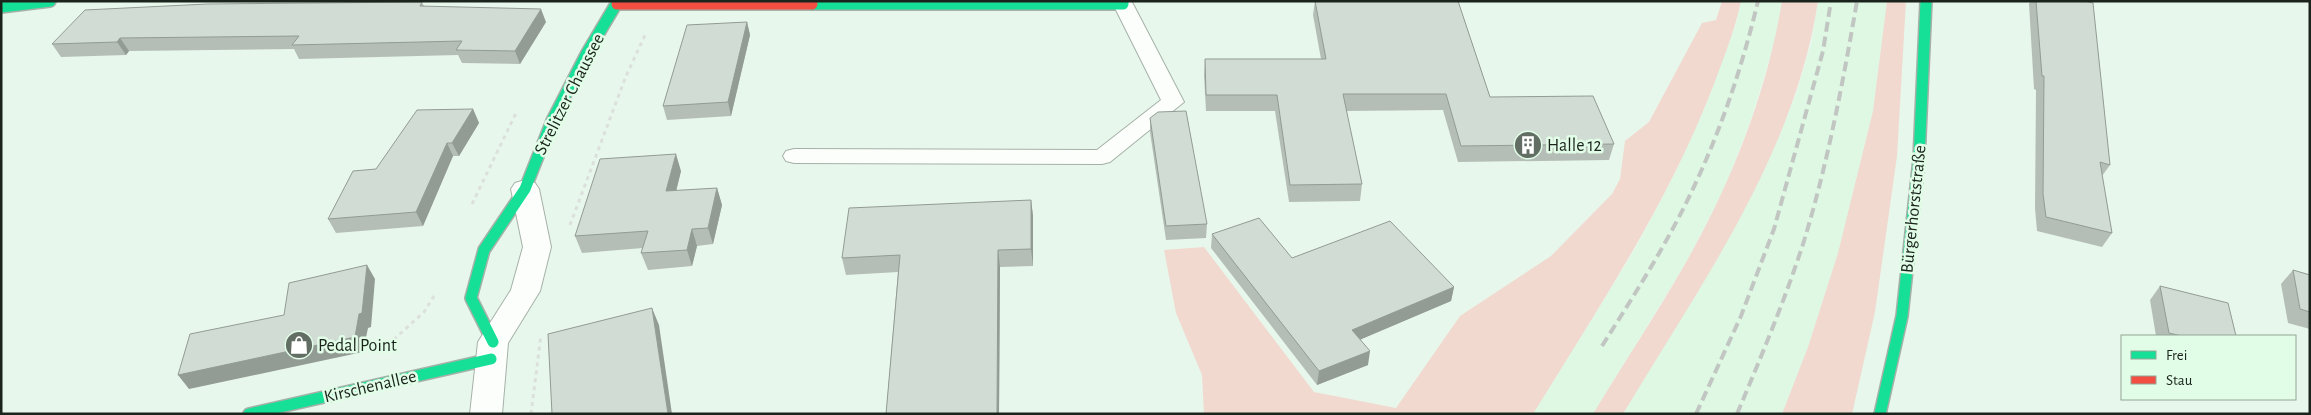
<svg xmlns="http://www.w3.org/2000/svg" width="2311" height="415" viewBox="0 0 2311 415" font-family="'Alegreya Sans',sans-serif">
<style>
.built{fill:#def8e3}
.green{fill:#f1d9d0}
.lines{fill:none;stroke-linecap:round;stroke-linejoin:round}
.lane-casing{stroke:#a5b1a8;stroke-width:2}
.street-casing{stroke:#a5b1a8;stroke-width:2}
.fast-casing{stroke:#a5b1a8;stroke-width:14}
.jam-casing{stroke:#a5b1a8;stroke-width:14}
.path{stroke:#dce0dd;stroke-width:3;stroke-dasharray:4 4;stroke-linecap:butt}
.lane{fill:#fcfefc;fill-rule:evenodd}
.street{fill:#fcfefc;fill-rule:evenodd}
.fast{stroke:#16e098;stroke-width:11}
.jam{stroke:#f24e42;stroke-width:11}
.rail{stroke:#c2c6c2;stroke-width:4;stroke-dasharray:10 5;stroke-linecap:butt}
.wall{fill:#b4beb6}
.shaded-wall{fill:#929b94}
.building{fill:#d1ddd4;stroke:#929b94}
.labels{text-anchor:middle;stroke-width:5;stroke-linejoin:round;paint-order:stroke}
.street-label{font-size:18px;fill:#1a241c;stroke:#e2fde7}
.poi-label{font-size:18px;fill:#1a241c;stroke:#e2fde7;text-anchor:start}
</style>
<rect width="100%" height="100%" fill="#e8f7eb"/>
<path class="built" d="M1741 1H1782L1777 33 1750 122 1724 189 1685 264 1593 414H1533L1636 248 1675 173 1704 110 1737 22Z
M1818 1H1887L1873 111 1838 253 1808 347 1782 414H1623L1746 206 1781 132 1798 89 1812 42Z"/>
<path class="green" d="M1722 1H1741C1735 30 1724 57 1714 84 1669 202 1599 307 1533 414H1204L1202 375 1176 313 1164 250 1204 247 1314 392 1396 408 1460 316 1551 256 1612 194 1620 179 1625 141 1649 122 1702 23 1716 20Z
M1782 1H1818C1795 154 1701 284 1623 414H1593C1623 364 1656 315 1685 264 1731 184 1767 93 1782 1Z
M1887 1H1906L1897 156 1875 312 1852 414H1782L1808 347 1838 253 1873 111Z"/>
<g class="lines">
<defs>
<path id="lane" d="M1115 1H1131L1133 4 1184 102 1110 162 1102 164 794 163 786 161 783 156 786 151 794 149 1097 150 1161 100 1113 4Z"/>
<path id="street" d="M525 180 535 183 539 189 551 247 540 291 508 343 502 414H470L478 342 511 290 523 247 511 189 515 183Z"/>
<path id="fast" d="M812 4H1123V1
M1 7 50 1
M493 342 471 298 484 250 525 189 552 121 587 53 618 1
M249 414 491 359
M1880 414 1902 316 1919 159 1926 1"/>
<path id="jam" d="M617 4H812"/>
</defs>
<use href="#lane" class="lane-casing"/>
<use href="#street" class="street-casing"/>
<use href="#fast" class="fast-casing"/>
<use href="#jam" class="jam-casing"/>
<path class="path" d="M472 204 517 111
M570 225 626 76 646 33
M390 346V343L424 312 434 296
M531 414 541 335"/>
<use href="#lane" class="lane"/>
<use href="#street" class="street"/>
<use href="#fast" class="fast"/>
<use href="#jam" class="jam"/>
<path class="rail" d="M1602 346C1633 297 1665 247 1690 195 1720 133 1742 68 1758 1
M1696 414 1741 316 1774 229 1823 51 1831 1
M1737 414C1761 357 1785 300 1804 241 1828 162 1843 82 1857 1"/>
</g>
<path class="wall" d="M1315 1H1458L1490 97 1614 144 1609 160 1458 162 1443 110 1346 111 1362 184 1360 201 1289 202 1275 111H1206L1204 75 1205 59H1321L1313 15Z
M2030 1H2085L2110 165 2102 176 2112 233 2102 247 2037 231 2035 208 2036 90 2034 89 2029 4Z
M422 2 424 6 546 22 520 64 462 63 458 55 299 59 294 49 129 51 126 55 61 57 52 44Z
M747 22 750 35 731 116 667 120 663 106Z
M473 109 479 123 459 156H453L423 226 336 233 328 219 376 169Z
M1150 118 1207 224 1206 238 1166 240 1150 132Z
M681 171 676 191 717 188 722 205 713 244 697 246 692 266 648 270 641 253 643 248 582 253 575 236Z
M1031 200 1033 216V266L1000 267 999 414H886L898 272 846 275 842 258Z
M1212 234 1292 258 1454 287 1451 301 1361 339 1368 365 1317 385 1211 248Z
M2293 270 2310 275V329L2288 323 2281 284Z
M2160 286 2236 336H2156L2150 300Z"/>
<path class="shaded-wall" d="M541 9 546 22 520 64 515 51Z
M747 22 750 35 731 116 728 102Z
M120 38 129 51 126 55 117 42Z
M473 109 479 123 459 156 452 143Z
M447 143 453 156 423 226 416 212Z
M676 154 681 171 672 208 666 191Z
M717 188 722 205 713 244 708 228Z
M1031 200 1033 216V266L1031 249Z
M692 229 697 246 692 266 687 250Z
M998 250 1000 267 999 414H997Z
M367 265 375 279 371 327 368 328 363 352 189 389 178 375 359 314Z
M1454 287 1451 301 1350 344 1352 330Z
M652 308 659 325 672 414H668Z
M1370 351 1368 365 1317 385 1319 371Z"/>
<path class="building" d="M1315 1H1458L1490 97 1593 96 1614 144 1461 146 1446 94H1343L1362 184 1290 185 1277 95H1206L1205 59H1326Z
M2036 1H2085L2093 3 2110 165 2100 162 2112 233 2046 217 2043 194 2044 76H2042Z
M422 2 420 6 541 9 515 51 456 50 462 41 292 45 299 36 120 38 117 42 52 44 85 10 207 4Z
M747 22 728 102 663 106 687 25Z
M473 109 452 143H447L416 212 328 219 353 171 376 169 417 110Z
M1186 111 1207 224 1166 226 1150 118 1158 112Z
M676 154 666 191 717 188 708 228 692 229 687 250 641 253 648 231 575 236 600 159Z
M1031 200V249L998 250 997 414H886L900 255 842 258 849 208Z
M1259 218 1292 258 1390 221 1454 287 1352 330 1370 351 1319 371 1212 234Z
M367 265 362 313 359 314 355 337 178 375 190 334 284 315 289 283Z
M2293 270 2310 275V312L2300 309Z
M2160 286 2228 303 2236 336H2182L2169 333Z
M652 308 668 414H552L548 334Z"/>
<defs>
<symbol id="building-disc" viewBox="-11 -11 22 22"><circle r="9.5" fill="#626e64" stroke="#e2fde7"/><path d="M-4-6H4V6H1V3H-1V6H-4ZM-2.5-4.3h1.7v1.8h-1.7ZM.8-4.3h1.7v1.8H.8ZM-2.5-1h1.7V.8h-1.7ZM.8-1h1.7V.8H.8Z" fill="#fff"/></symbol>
<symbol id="shop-disc" viewBox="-11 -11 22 22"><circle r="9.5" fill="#626e64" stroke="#e2fde7"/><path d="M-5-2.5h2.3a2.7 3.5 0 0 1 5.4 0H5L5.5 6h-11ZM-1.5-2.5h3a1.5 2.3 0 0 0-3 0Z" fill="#fff"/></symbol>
</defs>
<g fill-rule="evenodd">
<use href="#building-disc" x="1512" y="129" width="32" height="32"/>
<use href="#shop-disc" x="283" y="329" width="32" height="32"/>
</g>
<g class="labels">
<g class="street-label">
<text transform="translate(569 94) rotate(-63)" y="6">Strelitzer Chaussee</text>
<text transform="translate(1913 209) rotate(-84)" y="6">Bürgerhorststraße</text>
<text transform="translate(370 386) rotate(-13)" y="6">Kirschenallee</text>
</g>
<g class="poi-label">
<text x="1547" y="151">Halle 12</text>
<text x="318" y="351">Pedal Point</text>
</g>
</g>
<rect width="2311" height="415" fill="none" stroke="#1a241c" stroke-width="5"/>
<rect x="2121" y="335" width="175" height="65" fill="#e2fde7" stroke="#92a696"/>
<rect x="2131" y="351" width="25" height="8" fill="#16e098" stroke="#92a696"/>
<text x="2166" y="360" font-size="15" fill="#1a241c">Frei</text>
<rect x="2131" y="376" width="25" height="8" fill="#f24e42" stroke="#92a696"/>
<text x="2166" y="385" font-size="15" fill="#1a241c">Stau</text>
</svg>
